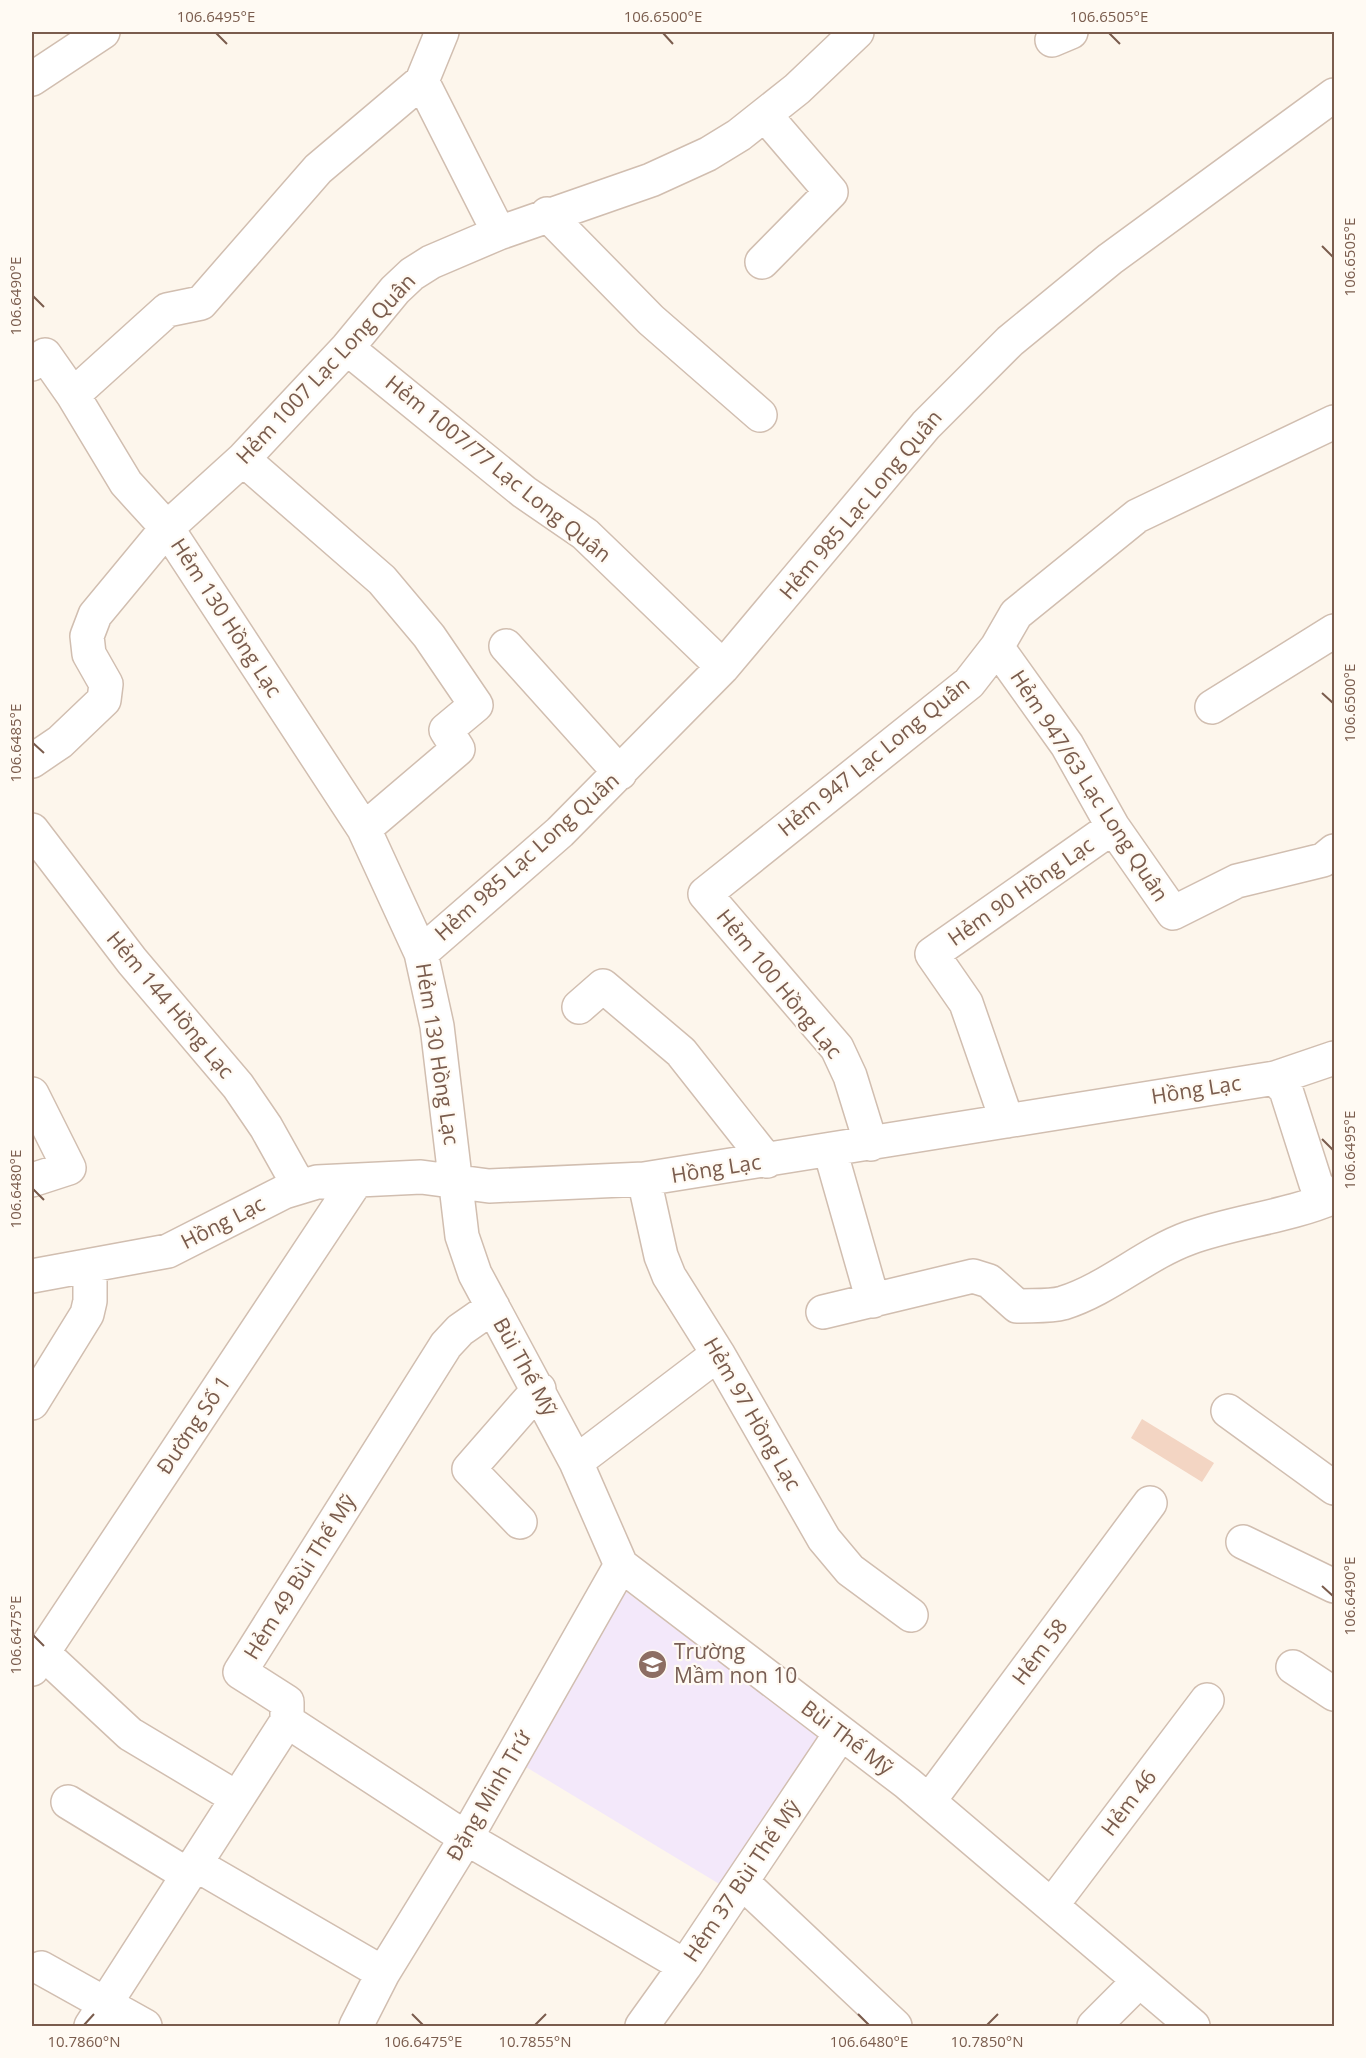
<svg xmlns="http://www.w3.org/2000/svg" width="1366" height="2058" viewBox="0 0 1366 2058" font-family="'Open Sans',sans-serif">
<style>
.education{fill:#f3e8fa}
.building{fill:#f3d5c3}
.lines{fill:none;stroke-linecap:round;stroke-linejoin:round}
.minor-casing{stroke:#d1beb0;stroke-width:36}
.minor{stroke:#fff;stroke-width:33}
.ticks{fill:none;stroke:#7a5c4d;stroke-width:2}
.labels{text-anchor:middle;stroke-width:4.5;stroke-linejoin:round;paint-order:stroke}
.street-label{font-size:21px;fill:#7a5c4d;stroke:#fffaf3}
.education-label{font-size:21px;fill:#785e54;stroke:#fffaf3;text-anchor:start}
.neatline{fill:none;stroke:#7a5c4d;stroke-width:2}
.ticks-label{font-size:15px;text-anchor:middle;fill:#7a5c4d}
</style>
<rect width="100%" height="100%" fill="#fdf6ec"/>
<path class="education" d="M624 1590 820 1738 721 1885 526 1767Z"/>
<path class="building" d="M1142 1419 1214 1463 1202 1482 1131 1438Z"/>
<g class="lines">
<defs>
<path id="minor" d="M1052 40 1071 32
M32 79 103 32
M422 81 499 233
M547 214 651 320 760 415
M762 262 831 192 765 115
M347 348 524 492 585 534 723 667
M32 364 45 355 73 395 167 310 201 303 318 169 422 81 442 32
M73 395 126 483 167 528 364 829 421 953 437 1026 462 1236 475 1274 576 1462 621 1565 907 1783 1193 2026
M243 459 382 580 429 636 476 705 446 730 458 749 364 829
M506 646 620 773
M997 647 1067 745 1113 827 1173 913 1237 881 1323 860 1334 851
M1212 707 1334 631
M32 761 60 742 104 700 106 684 89 654 87 636 95 615 167 528 243 459 347 348 395 290 412 274 431 262 499 233 651 180 708 154 739 135 797 89 857 32
M32 830 132 961 238 1086 266 1127 299 1186
M421 953 560 832 723 667 926 425 1010 341 1110 259 1334 95
M579 1007 603 986 681 1052 767 1161
M1275 1078 1286 1090 1316 1184 1323 1192 1334 1197
M32 1094 69 1168 32 1180
M1007 1121 966 1003 932 954 1113 827
M871 1144 850 1076 837 1048 705 894 969 683 997 647 1016 614 1137 516 1334 422
M830 1150 873 1301
M644 1179 661 1256 669 1276 718 1354 824 1539 850 1570 911 1615
M32 1276 168 1251 284 1192 317 1182 421 1177 489 1186 644 1179 1275 1078 1334 1058
M823 1312 973 1276 989 1281 1017 1306C1031 1305 1049 1307 1063 1303 1108 1289 1145 1254 1189 1238 1236 1221 1287 1217 1334 1197
M32 1403 87 1314 90 1301V1267
M1228 1411 1334 1488
M576 1462 718 1354
M520 1522 469 1469 539 1389
M1243 1542 1334 1586
M43 1653 130 1734 237 1798
M1293 1667 1334 1694
M32 1669 356 1181
M287 1721 466 1838 685 1966
M929 1801 1150 1503
M68 1802 188 1875
M195 1864 383 1973
M742 1882 895 2026
M1052 1905 1207 1700
M41 1968 145 2026
M91 2026 287 1721V1702L240 1672 446 1345 460 1330 493 1307
M356 2026 383 1973 466 1838 621 1565
M642 2026 685 1966 841 1733
M1094 2026 1139 1981"/>
</defs>
<use href="#minor" class="minor-casing"/>
<use href="#minor" class="minor"/>
</g>
<path class="ticks" d="M216 33 227 44M663 33 673 44M1109 33 1120 44M1322 246 1333 257M33 296 44 307M1322 693 1333 703M33 743 44 753M1322 1139 1333 1150M33 1189 44 1200M1322 1586 1333 1596M33 1635 44 1646M412 2014 423 2025M858 2014 869 2025M84 2025 94 2014M535 2025 546 2014M987 2025 998 2014"/>
<defs>
<symbol id="school-disc" viewBox="-11 -11 22 22"><circle r="9.5" fill="#8d6e63" stroke="#fffaf3"/><path d="M0-5L7-2L0 1L-7-2ZM-4 1L0 2.5L4 1V4Q0 6-4 4Z" fill="#fff"/></symbol>
</defs>
<g fill-rule="evenodd">
<use href="#school-disc" x="636" y="1648" width="33" height="33"/>
</g>
<g class="labels">
<g class="street-label">
<text transform="translate(326 369) rotate(-47)" y="7">Hẻm 1007 Lạc Long Quân</text>
<text transform="translate(498 469) rotate(39)" y="7">Hẻm 1007/77 Lạc Long Quân</text>
<text transform="translate(861 505) rotate(-50)" y="7">Hẻm 985 Lạc Long Quân</text>
<text transform="translate(226 618) rotate(57)" y="7">Hẻm 130 Hồng Lạc</text>
<text transform="translate(874 757) rotate(-39)" y="7">Hẻm 947 Lạc Long Quân</text>
<text transform="translate(1089 786) rotate(57)" y="7">Hẻm 947/63 Lạc Long Quân</text>
<text transform="translate(527 857) rotate(-42)" y="7">Hẻm 985 Lạc Long Quân</text>
<text transform="translate(1021 892) rotate(-35)" y="7">Hẻm 90 Hồng Lạc</text>
<text transform="translate(779 984) rotate(51)" y="7">Hẻm 100 Hồng Lạc</text>
<text transform="translate(170 1005) rotate(50)" y="7">Hẻm 144 Hồng Lạc</text>
<text transform="translate(437 1054) rotate(81)" y="7">Hẻm 130 Hồng Lạc</text>
<text transform="translate(1196 1090) rotate(-9)" y="7">Hồng Lạc</text>
<text transform="translate(716 1169) rotate(-9)" y="7">Hồng Lạc</text>
<text transform="translate(223 1223) rotate(-27)" y="7">Hồng Lạc</text>
<text transform="translate(525 1367) rotate(61)" y="7">Bùi Thế Mỹ</text>
<text transform="translate(752 1414) rotate(60)" y="7">Hẻm 97 Hồng Lạc</text>
<text transform="translate(194 1425) rotate(-56)" y="7">Đường Số 1</text>
<text transform="translate(300 1577) rotate(-58)" y="7">Hẻm 49 Bùi Thế Mỹ</text>
<text transform="translate(1040 1652) rotate(-53)" y="7">Hẻm 58</text>
<text transform="translate(847 1738) rotate(37)" y="7">Bùi Thế Mỹ</text>
<text transform="translate(489 1796) rotate(-60)" y="7">Đặng Minh Trứ</text>
<text transform="translate(1129 1803) rotate(-53)" y="7">Hẻm 46</text>
<text transform="translate(742 1881) rotate(-56)" y="7">Hẻm 37 Bùi Thế Mỹ</text>
</g>
<g class="education-label">
<text x="674" y="1659">Trường<tspan x="674" dy="24">Mầm non 10</tspan></text>
</g>
</g>
<rect width="1366" height="2058" fill="none" stroke="#fffaf3" stroke-width="66"/>
<rect x="33" y="33" width="1300" height="1992" class="neatline"/>
<g class="ticks-label">
<text x="216" y="22">106.6495°E</text>
<text x="663" y="22">106.6500°E</text>
<text x="1109" y="22">106.6505°E</text>
<text transform="translate(1350 257) rotate(-90)" y="5">106.6505°E</text>
<text transform="translate(16 296) rotate(-90)" y="5">106.6490°E</text>
<text transform="translate(1350 703) rotate(-90)" y="5">106.6500°E</text>
<text transform="translate(16 743) rotate(-90)" y="5">106.6485°E</text>
<text transform="translate(1350 1150) rotate(-90)" y="5">106.6495°E</text>
<text transform="translate(16 1189) rotate(-90)" y="5">106.6480°E</text>
<text transform="translate(1350 1596) rotate(-90)" y="5">106.6490°E</text>
<text transform="translate(16 1635) rotate(-90)" y="5">106.6475°E</text>
<text x="84" y="2047">10.7860°N</text>
<text x="423" y="2047">106.6475°E</text>
<text x="535" y="2047">10.7855°N</text>
<text x="869" y="2047">106.6480°E</text>
<text x="987" y="2047">10.7850°N</text>
</g>
</svg>
